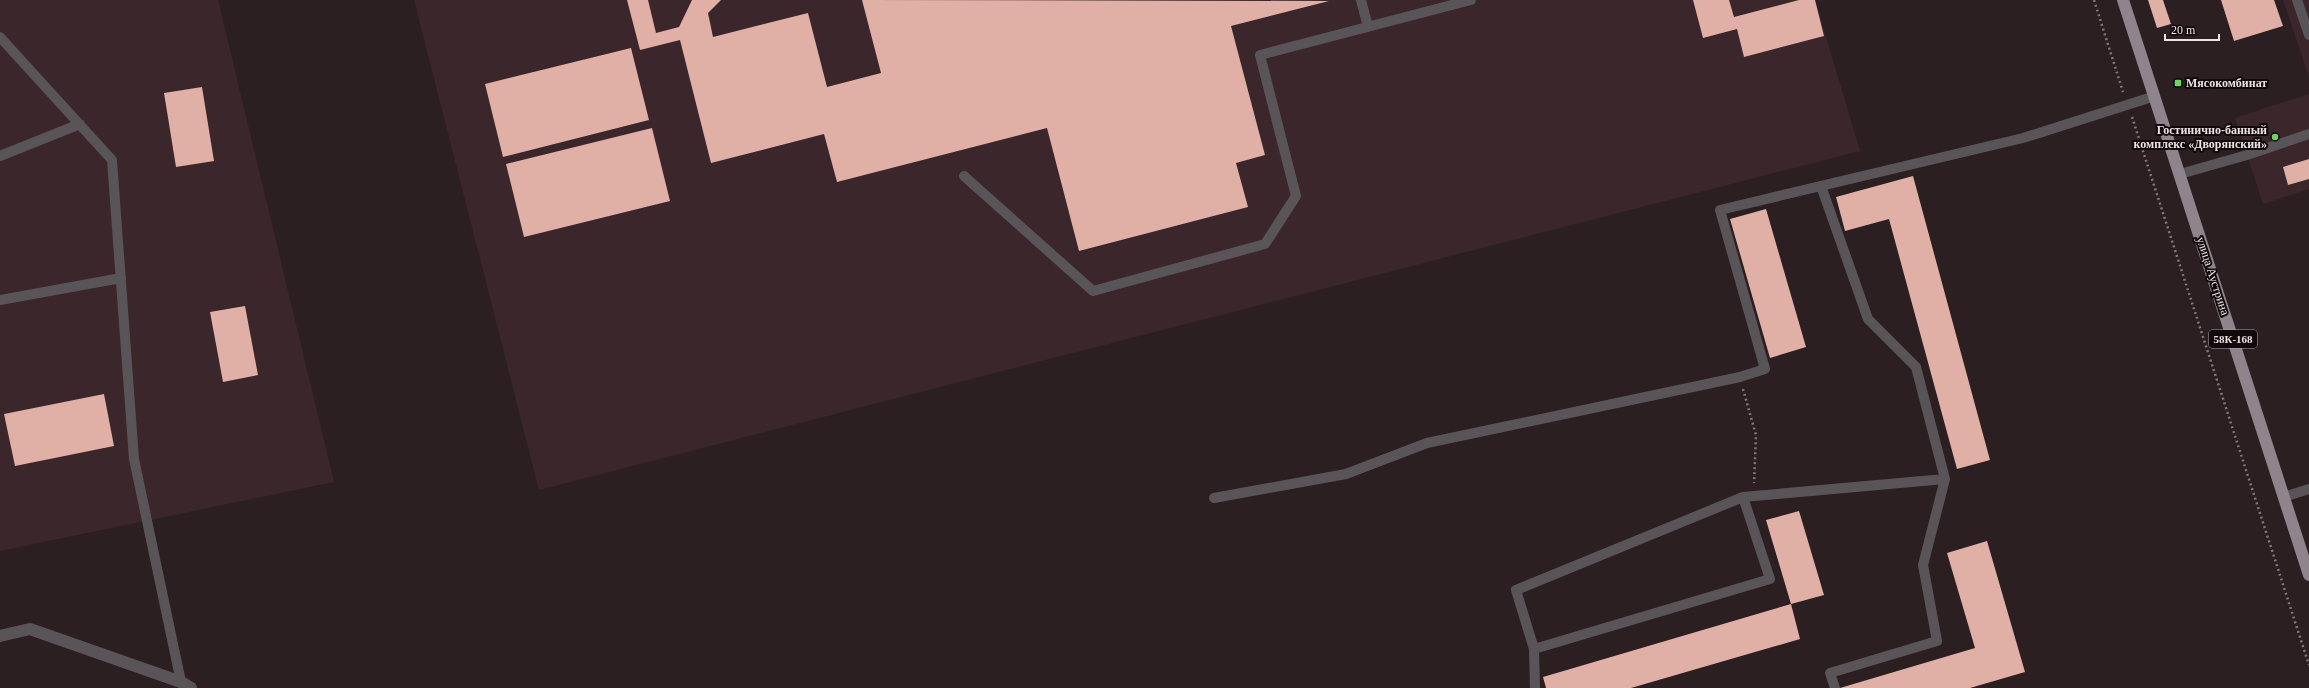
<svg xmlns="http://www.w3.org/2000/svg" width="2309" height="688" viewBox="0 0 2309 688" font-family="'Times New Roman',serif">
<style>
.built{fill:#3a262b}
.building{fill:#e0afa5}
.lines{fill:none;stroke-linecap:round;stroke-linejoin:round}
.path{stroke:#827679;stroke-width:2.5;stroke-dasharray:2 3;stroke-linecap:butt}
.lane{stroke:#595458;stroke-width:10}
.street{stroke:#595458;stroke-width:12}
.primary{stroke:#8f848c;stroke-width:12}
.poi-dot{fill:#6fd360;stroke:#100a0c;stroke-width:1.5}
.labels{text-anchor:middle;stroke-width:4;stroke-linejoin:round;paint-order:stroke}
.shield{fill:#100a0c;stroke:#aba2a4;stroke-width:1}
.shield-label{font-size:11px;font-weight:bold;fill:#ede3e5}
.poi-label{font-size:12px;font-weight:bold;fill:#ede3e5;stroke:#100a0c;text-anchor:start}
.street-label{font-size:12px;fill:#ede3e5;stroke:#100a0c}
</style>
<rect width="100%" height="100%" fill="#2c1f22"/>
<path class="built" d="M0 0H218L334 482 0 551Z
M414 0H1815L1860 151 539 490Z
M2283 0H2309V77Z
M2309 94V189L2263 204 2235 118Z"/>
<path class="building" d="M627 0H648L656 33 679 27 692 0H721L708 13 713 37 808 13 827 87 881 73 862 0 1329 1 1231 26 1265 155 1236 163 1248 207 1079 251 1047 128 837 182 824 134 711 163 680 40 640 50Z
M1693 0H1729L1734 17 1799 0H1815L1824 36 1744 57 1737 29 1703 38Z
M2148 0H2163L2171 24 2157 28Z
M2221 0H2274L2283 26 2234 41Z
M631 48 649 120 503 157 485 84Z
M202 87 214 161 176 167 164 93Z
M652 128 670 201 524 237 506 164Z
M2309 159V179L2288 185 2283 167Z
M1913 176 1990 460 1957 469 1889 219 1845 231 1836 197Z
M1766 209 1806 347 1770 358 1730 219Z
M245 306 258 375 223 382 210 312Z
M104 394 114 446 15 466 4 414Z
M1799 511 1824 595 1791 604 1800 639 1631 688H1546L1543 677 1791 604 1766 520Z
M1987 541 2025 672 1970 688H1840L1975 648 1947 553Z"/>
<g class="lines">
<path class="path" d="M2094 0 2123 92
M2132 117 2309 665
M1743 389 1756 435 1754 483"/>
<path class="lane" d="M1361 0 1368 27
M2297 0 2309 35
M0 37 112 160 134 459 181 682
M0 156 80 124
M2180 174 2247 155 2309 134
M964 176 1093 291 1265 244 1296 196 1260 55 1471 0
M1821 186 1868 319 1916 367 1945 479 1923 565 1937 641 1830 673 1835 688
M0 300 121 278
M2284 497 2309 489
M1214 498 1346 474 1427 443 1740 377 1765 369 1720 210 2023 138 2155 96
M1534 649 1770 579 1743 497
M1535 688 1534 649 1516 590 1743 497 1945 479"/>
<path class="street" d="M0 636 30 629 181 682 191 688"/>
<path class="primary" d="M2123 0 2309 575"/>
</g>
<g class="poi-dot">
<rect x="2174" y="79" width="8" height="8" rx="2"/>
<circle cx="2275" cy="137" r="4"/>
</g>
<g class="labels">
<rect class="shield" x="2209" y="330" width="48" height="18" rx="3"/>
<g class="shield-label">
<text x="2233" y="343">58К-168</text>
</g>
<g class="poi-label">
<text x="2186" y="87">Мясокомбинат</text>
<text x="2267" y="134" text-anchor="end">Гостинично-банный<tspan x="2267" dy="14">комплекс «Дворянский»</tspan></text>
</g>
<g class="street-label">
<text transform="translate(2213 276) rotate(72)" y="4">улица Аустрина</text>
</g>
</g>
<path d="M2165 34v6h54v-6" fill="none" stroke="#ede3e5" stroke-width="2"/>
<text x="2171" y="34" font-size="12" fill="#ede3e5" stroke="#100a0c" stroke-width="3" paint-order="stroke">20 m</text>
</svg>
